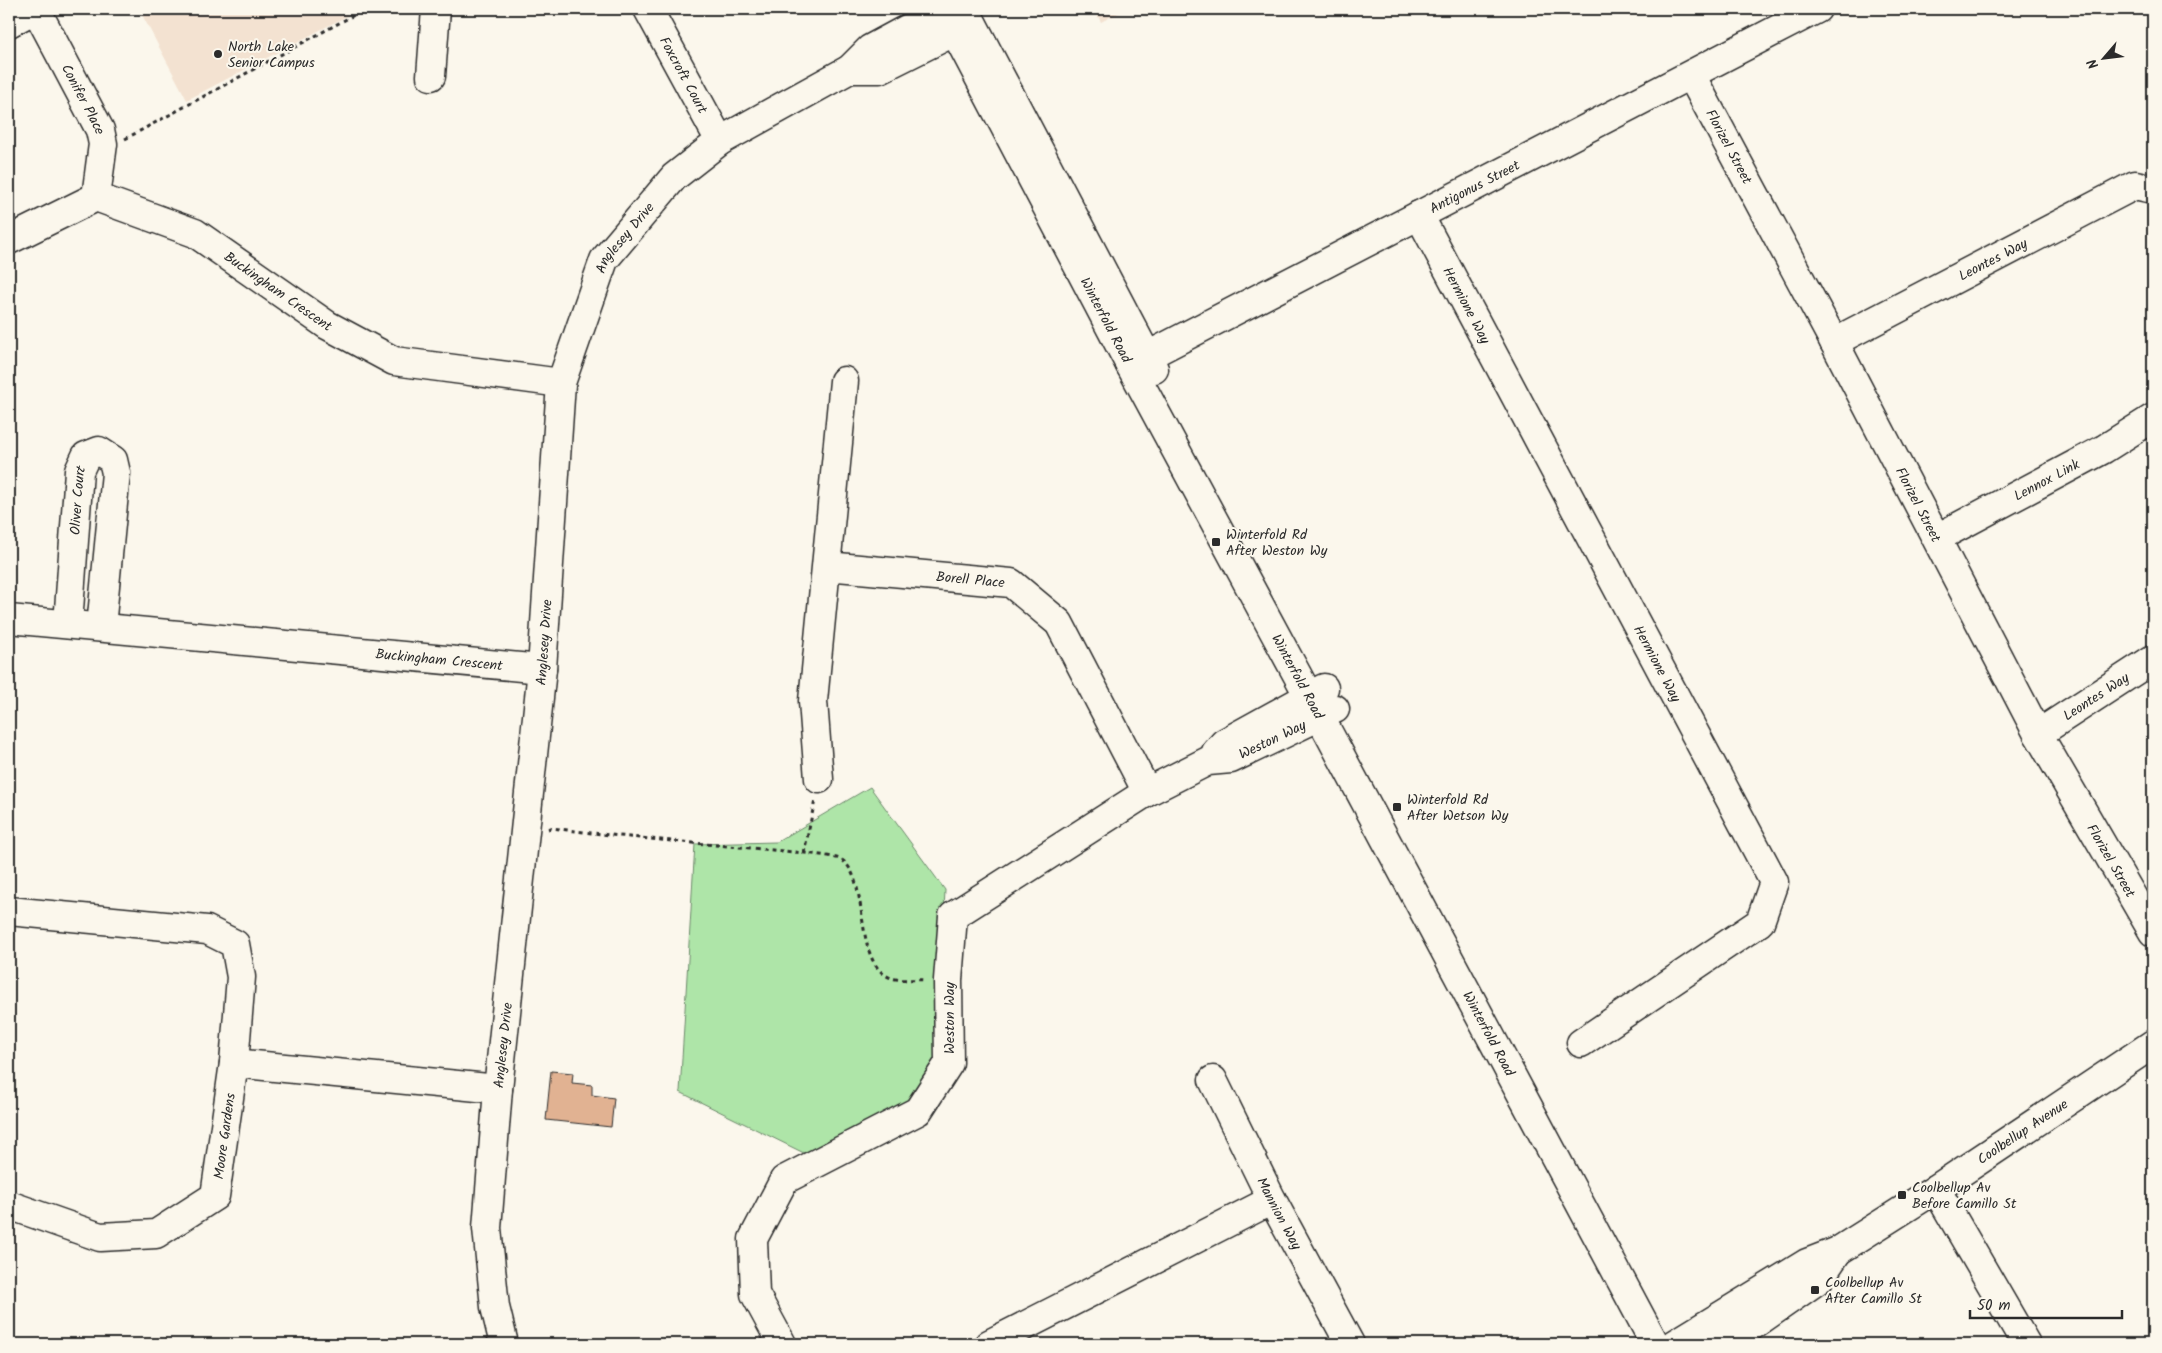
<svg xmlns="http://www.w3.org/2000/svg" width="2162" height="1353" viewBox="0 0 2162 1353" font-family="Kalam,sans-serif">
<style>
.built{fill:#f3e2d1}
.green{fill:#aee5a8;stroke:#6c886a}
.building{fill:#e1b292;stroke:#2b2b2b}
.lines{fill:none;stroke-linecap:round;stroke-linejoin:round}
.minor-casing{stroke:#2b2b2b;stroke-width:31}
.major-casing{stroke:#2b2b2b;stroke-width:31}
.path{stroke:#2b2b2b;stroke-width:3;stroke-dasharray:4 4;stroke-linecap:butt}
.minor{stroke:#fbf7ec;stroke-width:28}
.major{stroke:#fbf7ec;stroke-width:28}
.poi-dot{fill:#2b2b2b;stroke:#fbf7ec;stroke-width:2}
.labels{text-anchor:middle;stroke-width:4;stroke-linejoin:round;paint-order:stroke}
.poi-label{font-size:14px;fill:#2b2b2b;stroke:#fbf7ec;text-anchor:start}
.street-label{font-size:14px;fill:#2b2b2b;stroke:#fbf7ec}
</style>
<rect width="100%" height="100%" fill="#fbf7ec"/>
<filter id="ink" filterUnits="userSpaceOnUse"><feTurbulence type="fractalNoise" baseFrequency=".02" numOctaves="2"/><feDisplacementMap in="SourceGraphic" scale="10" xChannelSelector="R" yChannelSelector="G"/><feConvolveMatrix kernelMatrix="1 2 1 2 8 2 1 2 1" color-interpolation-filters="sRGB"/></filter>
<g filter="url(#ink)">
<path class="built" d="M139 9H360L187 100Z
M1094 9H1126L1101 22Z"/>
<path class="green" d="M870 787 945 890 937 1058 912 1100 808 1155 680 1092 695 844 777 842Z"/>
<path class="building" d="M551 1071 573 1073 572 1083 592 1085V1095L614 1098 611 1127 546 1120Z"/>
<g class="lines">
<defs>
<g id="minor">
<path id="s1" d="M36 9 100 130 103 144 96 197"/>
<path id="s2" d="M648 9 720 141"/>
<path d="M9 23 35 9"/>
<path d="M850 69H880L972 23"/>
<path id="s3" d="M1691 75 1834 342 2038 734 2153 932"/>
<path d="M431 76 436 9"/>
<path id="s4" d="M1419 215 1774 882 1760 922 1581 1043"/>
<path id="s5" d="M9 240 96 197 195 233 327 325 394 361 561 383"/>
<path id="s6" d="M1834 342 2135 185 2153 189"/>
<path id="s7" d="M1130 365 1817 9"/>
<path id="s8" d="M1937 538 2104 449 2153 418"/>
<path id="s9" d="M827 566 1011 583 1059 623 1147 792"/>
<path id="s10" d="M9 619 542 669"/>
<path id="s11" d="M68 624 79 471 86 456 99 451 113 460 116 473 101 627"/>
<path id="s12" d="M2038 734 2153 659"/>
<path d="M1216 752 1224 743 1324 688"/>
<path d="M819 779 813 701 844 381"/>
<path d="M9 911 207 930 235 944 241 977 234 1063 215 1196 156 1234 100 1237 9 1205"/>
<path d="M234 1063 498 1089"/>
<path id="s13" d="M1213 1080 1272 1200 1350 1344"/>
<path d="M1936 1189 2026 1344"/>
<path id="s14" d="M504 1344 495 1307 487 1228 498 1089 542 669 561 383 604 260 674 177 720 141 850 69 870 49 944 9"/>
<path id="s15" d="M782 1344 755 1294 753 1239 784 1180 918 1111 949 1063 948 980 953 916 1147 792 1208 761 1231 759 1335 709"/>
<path d="M989 1344 1272 1200"/>
<path id="s16" d="M1675 1344 1807 1263 1838 1251 1936 1189 2153 1044"/>
<path d="M1726 1344 1819 1279 1838 1251"/>
</g>
<g id="major">
<path id="s17" d="M943 9 1130 365 1320 717 1655 1344"/>
<path d="M965 9 1154 369"/>
</g>
</defs>
<use href="#minor" class="minor-casing"/>
<use href="#major" class="major-casing"/>
<path class="path" d="M125 139 365 9
M548 829 551 828C621 837 692 843 763 849 777 851 832 854 842 860 871 881 852 963 891 978 900 981 915 979 925 980
M804 853 815 800"/>
<use href="#minor" class="minor"/>
<use href="#major" class="major"/>
</g>
</g>
<g class="poi-dot">
<circle cx="218" cy="54" r="5"/>
<rect x="1211" y="537" width="10" height="10" rx="2.5"/>
<rect x="1392" y="802" width="10" height="10" rx="2.5"/>
<rect x="1897" y="1190" width="10" height="10" rx="2.5"/>
<rect x="1810" y="1285" width="10" height="10" rx="2.5"/>
</g>
<g class="labels">
<g class="poi-label">
<text x="228" y="51">North Lake<tspan x="228" dy="16">Senior Campus</tspan></text>
<text x="1226" y="539">Winterfold Rd<tspan x="1226" dy="16">After Weston Wy</tspan></text>
<text x="1407" y="804">Winterfold Rd<tspan x="1407" dy="16">After Wetson Wy</tspan></text>
<text x="1912" y="1192">Coolbellup Av<tspan x="1912" dy="16">Before Camillo St</tspan></text>
<text x="1825" y="1287">Coolbellup Av<tspan x="1825" dy="16">After Camillo St</tspan></text>
</g>
<g class="street-label">
<text dy="5" stroke="none"><textPath href="#s2" startOffset="75">Foxcroft Court</textPath></text>
<text dy="5" stroke="none"><textPath href="#s1" startOffset="102">Conifer Place</textPath></text>
<text dy="5" stroke="none"><textPath href="#s3" startOffset="81">Florizel Street</textPath></text>
<text dy="5" stroke="none"><textPath href="#s7" startOffset="388">Antigonus Street</textPath></text>
<text dy="5" stroke="none"><textPath href="#s14" startOffset="1126">Anglesey Drive</textPath></text>
<text dy="5" stroke="none"><textPath href="#s6" startOffset="179">Leontes Way</textPath></text>
<text dy="5" stroke="none"><textPath href="#s5" startOffset="304">Buckingham Crescent</textPath></text>
<text dy="5" stroke="none"><textPath href="#s4" startOffset="102">Hermione Way</textPath></text>
<text dy="5" stroke="none"><textPath href="#s17" startOffset="351">Winterfold Road</textPath></text>
<text dy="5" stroke="none"><textPath href="#s8" startOffset="124">Lennox Link</textPath></text>
<text dy="5" stroke="none"><textPath href="#s11" startOffset="124">Oliver Court</textPath></text>
<text dy="5" stroke="none"><textPath href="#s3" startOffset="486">Florizel Street</textPath></text>
<text dy="5" stroke="none"><textPath href="#s9" startOffset="144">Borell Place</textPath></text>
<text dy="5" stroke="none"><textPath href="#s14" startOffset="706">Anglesey Drive</textPath></text>
<text dy="5" stroke="none"><textPath href="#s10" startOffset="432">Buckingham Crescent</textPath></text>
<text dy="5" stroke="none"><textPath href="#s4" startOffset="508">Hermione Way</textPath></text>
<text dy="5" stroke="none"><textPath href="#s17" startOffset="756">Winterfold Road</textPath></text>
<text dy="5" stroke="none"><textPath href="#s12" startOffset="69">Leontes Way</textPath></text>
<text dy="5" stroke="none"><textPath href="#s15" startOffset="901">Weston Way</textPath></text>
<text dy="5" stroke="none"><textPath href="#s3" startOffset="891">Florizel Street</textPath></text>
<text transform="translate(949 1018) rotate(-90)" y="5">Weston Way</text>
<text dy="5" stroke="none"><textPath href="#s17" startOffset="1161">Winterfold Road</textPath></text>
<text dy="5" stroke="none"><textPath href="#s14" startOffset="301">Anglesey Drive</textPath></text>
<text dy="5" stroke="none"><textPath href="#s16" startOffset="408">Coolbellup Avenue</textPath></text>
<text transform="translate(224 1136) rotate(-82)" y="5">Moore Gardens</text>
<text dy="5" stroke="none"><textPath href="#s13" startOffset="149">Mannion Way</textPath></text>
</g>
</g>
<rect width="2162" height="1353" fill="none" stroke="#fbf7ec" stroke-width="30"/>
<rect x="15" y="15" width="2132" height="1323" fill="none" stroke="#2b2b2b" stroke-width="2" filter="url(#ink)"/>
<g transform="translate(2104 58) rotate(242)" stroke="#fbf7ec" stroke-width="4" paint-order="stroke">
<path d="M0-4L9 19L0 12L-9 19Z" fill="#2b2b2b"/>
<text y="-8" font-size="14" font-weight="bold" text-anchor="middle" fill="#2b2b2b">N</text>
</g>
<path d="M1970 1310v8h152v-8" fill="none" stroke="#2b2b2b" stroke-width="2.5"/>
<text x="1977" y="1310" font-size="15" fill="#2b2b2b" stroke="#fbf7ec" stroke-width="4" paint-order="stroke">50 m</text>
</svg>
